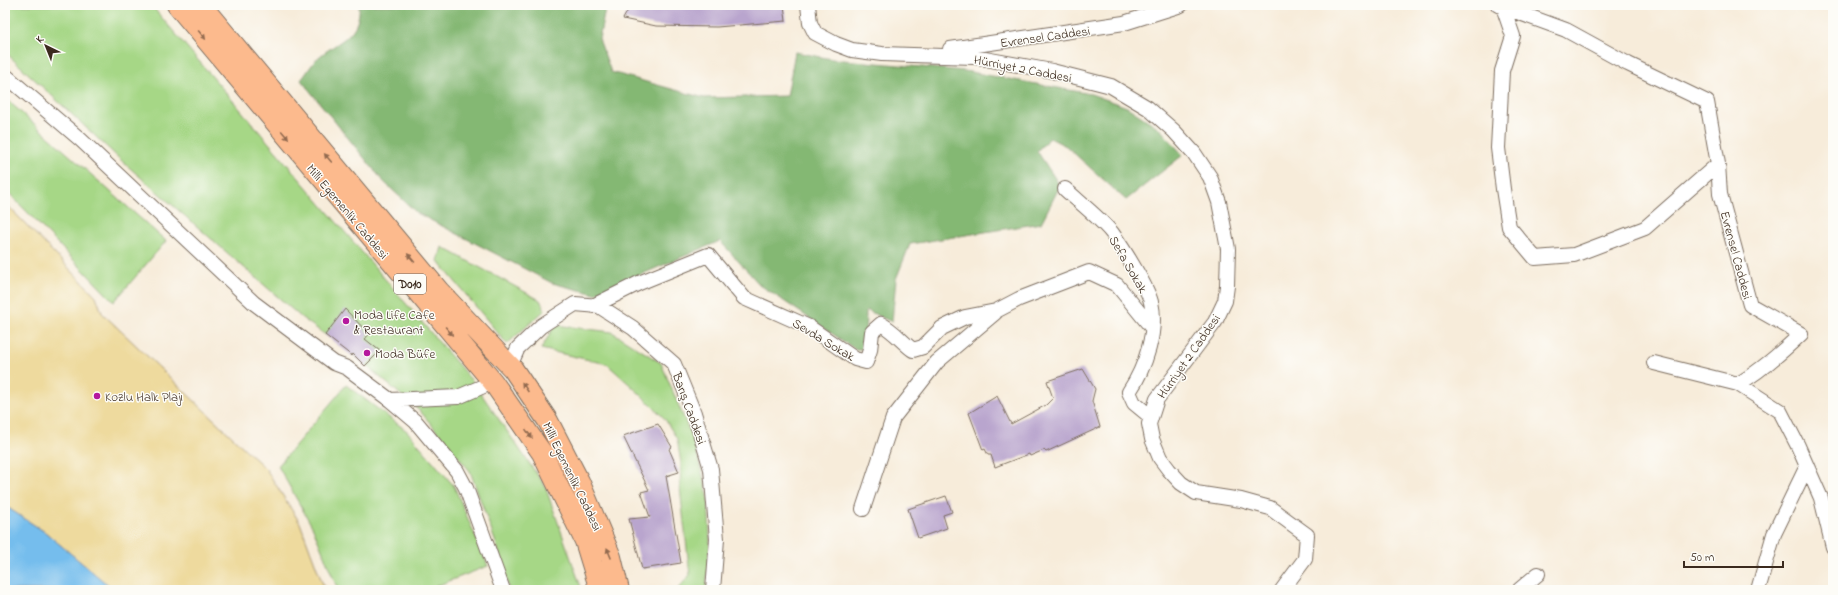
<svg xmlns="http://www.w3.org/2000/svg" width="1838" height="595" viewBox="0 0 1838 595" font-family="'Indie Flower',sans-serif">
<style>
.green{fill:#a6d786;stroke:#708052}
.forest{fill:#84b873;stroke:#607148}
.sand{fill:#eeda9e;stroke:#94825e}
.water{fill:#75bded;stroke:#587486}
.building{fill:#b9a5ce}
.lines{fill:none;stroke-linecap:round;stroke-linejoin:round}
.minor-casing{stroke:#7d6e60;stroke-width:16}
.highway-casing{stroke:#7d6e60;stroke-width:22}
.minor{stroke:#fff;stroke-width:14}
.highway{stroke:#fcba8d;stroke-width:20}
.oneway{fill:#926b50}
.poi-dot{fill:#b5179e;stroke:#fdfcf7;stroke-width:1.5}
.labels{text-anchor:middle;stroke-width:3;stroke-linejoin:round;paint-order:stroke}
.shield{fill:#fdfcf7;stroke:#75695f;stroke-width:1}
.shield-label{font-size:12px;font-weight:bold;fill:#3b2a1e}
.street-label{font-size:13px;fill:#3b2a1e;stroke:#fdfcf7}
.poi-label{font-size:13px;fill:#3b2a1e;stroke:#fdfcf7;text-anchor:start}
</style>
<rect width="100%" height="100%" fill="#fdfcf7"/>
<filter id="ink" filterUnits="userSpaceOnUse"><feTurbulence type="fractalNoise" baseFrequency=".025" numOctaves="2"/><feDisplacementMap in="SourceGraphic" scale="8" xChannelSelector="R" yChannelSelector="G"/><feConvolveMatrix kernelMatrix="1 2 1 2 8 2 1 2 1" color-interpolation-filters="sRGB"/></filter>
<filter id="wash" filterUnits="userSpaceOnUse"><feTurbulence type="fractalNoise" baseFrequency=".012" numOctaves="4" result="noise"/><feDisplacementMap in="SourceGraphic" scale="16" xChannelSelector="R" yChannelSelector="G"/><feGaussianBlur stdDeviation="0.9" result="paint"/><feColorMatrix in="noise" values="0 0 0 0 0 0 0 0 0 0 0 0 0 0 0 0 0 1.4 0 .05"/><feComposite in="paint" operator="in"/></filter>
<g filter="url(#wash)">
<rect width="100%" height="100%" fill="#f7ecda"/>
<path class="green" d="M5 5H151L473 382 545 486 582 590H509L497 546 470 471 420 411 355 356 302 318 123 162 5 52Z
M5 98 166 241 114 302 5 189Z
M442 247 540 300 545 310 507 344 438 261Z
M555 325 612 332 661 363 693 440 708 495 710 540 706 590H677L690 575 680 488 681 463 677 439 665 419 639 393 607 364 541 349Z
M346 385 407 431 454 486 488 566 426 590H338L313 528 278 466Z"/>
<path class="forest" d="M359 5H606L599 39 611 72 704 98 787 96 795 52 832 59 965 71 1091 94 1127 107 1159 128 1183 155 1126 200 1066 146 1050 138 1037 151 1060 186 1041 223 910 244 896 279 892 322 866 310 865 349H855L760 285 720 241 595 294 552 283 417 213 383 181 301 80C307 73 314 60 320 56 340 40 361 35 359 5Z"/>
<path class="sand" d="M5 203 96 296 102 313 266 469 300 523 325 590H113L45 532 5 506Z"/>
<path class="water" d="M5 506 45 532 114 590H5Z"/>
<g id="blocks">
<path class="building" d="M631 5H784L786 21 717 27 656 26 623 19Z
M345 309 369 334 365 339 380 351 365 366 353 354 352 356 325 335Z
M1083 369 1095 389 1092 401 1100 427 1046 452 1044 450 1030 456 1029 454 995 467 991 455H988L985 449 983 450 969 413 997 396 1011 424 1046 405 1053 398 1047 381Z
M658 424 672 447 669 449 679 472 666 476 681 563 642 569 629 519 650 517 641 492 649 490 623 436Z
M946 496 952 512 943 515 947 528 918 538 908 509Z"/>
</g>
</g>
<g filter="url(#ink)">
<use href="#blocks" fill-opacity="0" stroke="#7d6e60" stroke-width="1"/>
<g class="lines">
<defs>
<path id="minor" d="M808 5 810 23 815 33 836 44 852 50 882 54 974 57 1052 71 1111 86 1148 108 1174 131 1194 153 1210 177 1219 202 1228 249 1227 286 1225 301 1215 322 1157 399 1149 424 1152 439 1160 458 1169 470 1181 483 1196 493 1241 500 1270 508 1307 535 1305 559 1282 590
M1498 5 1566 30 1628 64 1707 102 1718 164 1720 194 1750 305 1801 334C1782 352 1761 371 1738 384L1780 411 1798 446 1821 498 1833 547
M1503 7 1513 36 1502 71 1498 148 1503 189 1509 227 1535 258 1574 255 1645 228 1718 164
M950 49 1124 23 1181 5
M5 75 81 140 254 303 334 363 347 368 390 400 458 397 493 382
M1065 189C1078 201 1102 220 1112 233 1122 247 1147 286 1151 302 1158 331 1145 368 1129 392L1134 403 1151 417
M593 306 639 283 708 255 744 298 809 327 855 359 866 362 870 350 872 332 881 324C894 331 901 341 913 350L923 347 942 328 965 317 996 311 1019 299 1089 272 1117 285 1152 328
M1654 363 1738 384
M510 366 518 348 541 326 575 304 599 306 633 328 674 364 694 413 711 469 717 539 713 590
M390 400 416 422 457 471 466 488 503 590
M863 509 893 418 937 362 995 313
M1519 590 1538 574
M1758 590 1774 534 1807 466"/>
<path id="highway" d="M177 5 493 382 542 453 585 541 600 590
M201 5 439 291 513 369 548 421 579 481 611 557 619 590"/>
</defs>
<use href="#minor" class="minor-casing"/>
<use href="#highway" class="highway-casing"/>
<use href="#minor" class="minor"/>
<use href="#highway" class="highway"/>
</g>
<defs><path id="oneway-solid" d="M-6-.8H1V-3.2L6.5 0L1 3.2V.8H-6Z"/></defs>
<g class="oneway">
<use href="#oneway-solid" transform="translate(202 35) rotate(50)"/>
<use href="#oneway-solid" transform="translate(285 135) rotate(50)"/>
<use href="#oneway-solid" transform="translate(328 158) rotate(-130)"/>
<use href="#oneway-solid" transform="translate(411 258) rotate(-130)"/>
<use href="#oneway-solid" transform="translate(449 331) rotate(50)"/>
<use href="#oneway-solid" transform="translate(525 387) rotate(-124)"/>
<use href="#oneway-solid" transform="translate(529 434) rotate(55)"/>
<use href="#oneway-solid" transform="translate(609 553) rotate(-112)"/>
</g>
</g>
<g class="poi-dot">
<circle cx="346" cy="321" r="4"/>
<circle cx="367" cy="353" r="4"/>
<circle cx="97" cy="396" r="4"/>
</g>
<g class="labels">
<rect class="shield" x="394" y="274" width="32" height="20" rx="3"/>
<g class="shield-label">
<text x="410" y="288">D010</text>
</g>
<g class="street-label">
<text transform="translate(1045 36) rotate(-8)" y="5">Evrensel Caddesi</text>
<text transform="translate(1023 68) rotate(11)" y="5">Hürriyet 2 Caddesi</text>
<text transform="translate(348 211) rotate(50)" y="5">Milli Egemenlik Caddesi</text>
<text transform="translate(1737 255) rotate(75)" y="5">Evrensel Caddesi</text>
<text transform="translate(1129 264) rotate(60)" y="5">Sefa Sokak</text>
<text transform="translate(824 339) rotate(31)" y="5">Sevda Sokak</text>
<text transform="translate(1188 356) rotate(-55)" y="5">Hürriyet 2 Caddesi</text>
<text transform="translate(690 408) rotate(70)" y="5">Barış Caddesi</text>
<text transform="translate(573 476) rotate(64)" y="5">Milli Egemenlik Caddesi</text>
</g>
<g class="poi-label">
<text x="354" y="319">Moda Life Cafe<tspan x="354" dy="15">&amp; Restaurant</tspan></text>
<text x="375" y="358">Moda Büfe</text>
<text x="105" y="401">Kozlu Halk Plajı</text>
</g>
</g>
<rect width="1838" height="595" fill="none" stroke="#fdfcf7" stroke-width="20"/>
<g transform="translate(46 46) rotate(317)" stroke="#fdfcf7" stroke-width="3" paint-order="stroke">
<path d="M0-3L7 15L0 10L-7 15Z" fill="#3b2a1e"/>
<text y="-6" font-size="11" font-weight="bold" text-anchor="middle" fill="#3b2a1e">K</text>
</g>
<path d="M1684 561v6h99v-6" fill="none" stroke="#3b2a1e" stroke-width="2"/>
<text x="1690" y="561" font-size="12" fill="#3b2a1e" stroke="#fdfcf7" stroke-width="3" paint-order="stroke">50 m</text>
</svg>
